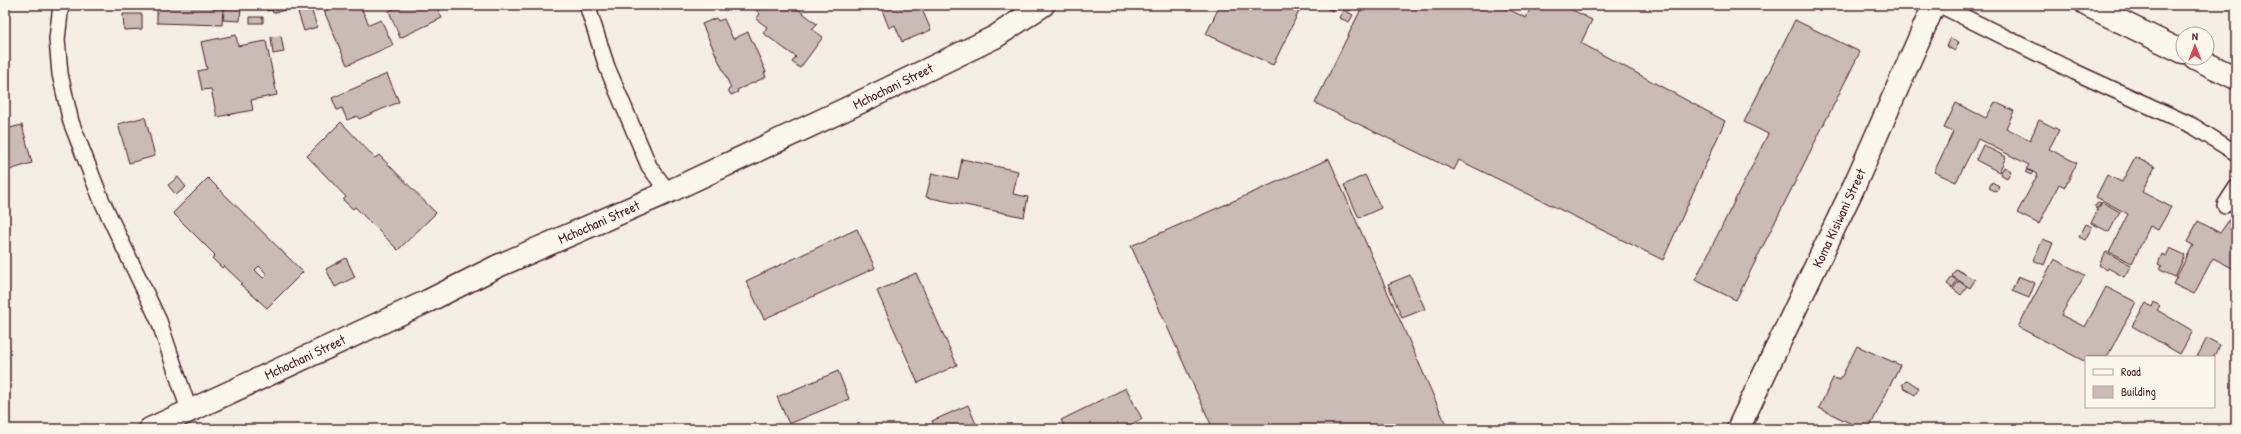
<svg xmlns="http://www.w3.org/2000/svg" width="2241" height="434" viewBox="0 0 2241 434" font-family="'Patrick Hand',sans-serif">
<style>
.building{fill:#cabbb6;stroke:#4a1f2b;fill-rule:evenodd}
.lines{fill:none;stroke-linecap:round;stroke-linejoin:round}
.service-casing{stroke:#4a1f2b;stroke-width:18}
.minor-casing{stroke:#4a1f2b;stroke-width:25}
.tertiary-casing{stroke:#4a1f2b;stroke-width:25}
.service{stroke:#fbf7ec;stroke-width:15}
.minor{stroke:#fbf7ec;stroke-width:22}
.tertiary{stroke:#fbf7ec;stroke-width:22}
.labels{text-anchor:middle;stroke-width:3;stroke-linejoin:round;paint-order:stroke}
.street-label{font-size:14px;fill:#4a1f2b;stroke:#fbf7ec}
</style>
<rect width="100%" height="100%" fill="#f4eee4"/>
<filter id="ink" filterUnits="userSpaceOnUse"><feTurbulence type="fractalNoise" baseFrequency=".025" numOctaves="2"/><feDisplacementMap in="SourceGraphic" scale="8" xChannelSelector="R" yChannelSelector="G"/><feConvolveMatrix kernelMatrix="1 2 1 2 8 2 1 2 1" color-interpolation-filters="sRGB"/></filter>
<g filter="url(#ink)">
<path class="building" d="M157 5H223L222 25 157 23Z
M225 5H241L240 21 223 20Z
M265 5H305L273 13 272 10 267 11Z
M310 5 317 27 304 31 297 9Z
M337 5H360L369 25 381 20 393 45 347 65 324 11Z
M402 5H436L442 18 400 38 389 11Z
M674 5H688L677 10Z
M751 5H795L794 6 817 24 812 29 823 37 800 68 792 62 796 57 763 33 767 27 756 19 760 14Z
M880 5H920L931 30 902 42 895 25 889 28Z
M1220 5H1302L1273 65 1206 34Z
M1321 5H1335L1332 11Z
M1343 5H1352L1350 11 1342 8Z
M1363 5H1500L1526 18 1532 5H1563L1592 20 1581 43 1725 121 1663 260 1459 160 1454 170 1315 103Z
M1343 10 1353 15 1349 22 1339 18Z
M123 14H142V29L124 30Z
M250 17H263V23H250Z
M716 18 718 21 724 19 733 39 748 32 766 72 764 73 766 77 737 90 738 92 731 95 728 90 731 88 702 24Z
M1795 20 1860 52 1736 300 1695 280 1768 134 1744 122Z
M236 35 238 46 266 41 277 95 251 100 253 110 217 117 211 89 202 90 198 71 207 69 201 42Z
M281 36 284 52 273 54 271 37Z
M1950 38 1959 42 1955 51 1946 46Z
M387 74 399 102 359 119 357 116 347 120 342 108 337 110 332 98Z
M1995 102 2014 111 2006 128 2030 140 2039 120 2059 130 2049 149 2077 163 2065 187 2059 184 2039 224 2017 213 2038 174 2026 169 2029 165 1978 139 1956 182 1934 172 1953 132 1944 128 1956 103 1986 118Z
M145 117 155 156 129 163 118 124Z
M341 122 375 158 379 155 436 213 398 250 355 207 353 209 343 200 346 197 307 156Z
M22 125 32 163 6 171 5 129Z
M1983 145 2006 157 1999 172 1976 160Z
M2135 157 2155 167 2142 192 2171 207 2158 230 2150 226 2132 263 2109 252 2128 214 2096 197 2107 175 2122 182Z
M962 159 1018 171 1013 194 1028 197 1024 217 926 197 932 173 958 179Z
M1329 159 1448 429H1213L1131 246Z
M2004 167 2011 171 2007 178 2000 174Z
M2027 170 2033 172 2031 175 2025 172Z
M1365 175 1381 208 1359 218 1344 185Z
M178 177 186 187 176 195 168 185Z
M208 178 303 272 267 308 240 284 242 283 224 266 222 268 212 258 215 255 173 213ZM259 266 267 274 263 278 255 270Z
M1992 182 1999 186 1997 192 1989 188Z
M2098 202 2101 203 2097 209 2095 207Z
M2102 202 2120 212 2109 232 2091 223Z
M2232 216H2236V270L2213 258 2194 294 2173 284 2193 245 2187 242 2198 221 2220 233Z
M2086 224 2092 227 2085 240 2079 237Z
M857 229 875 268 764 319 746 281Z
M2043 239 2053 243 2044 265 2033 260Z
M2170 248 2185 255 2175 277 2160 270 2162 266 2158 264 2162 254 2166 256Z
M2106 252 2131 265 2124 277 2108 268 2107 270 2099 265Z
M346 258 355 277 335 287 326 269Z
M2054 259 2085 275 2061 315 2085 327 2106 287 2136 302 2107 357H2086V362L2018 327Z
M1956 269 1975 280 1970 288 1952 276Z
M916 273 957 365 918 383 877 291Z
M1410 275 1425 309 1402 318 1388 284Z
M2018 276 2035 283 2029 298 2012 291Z
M1952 277 1957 281 1952 288 1947 284Z
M1959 281 1967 287 1961 295 1953 289Z
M2154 302 2160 306 2157 310 2193 331 2180 354 2132 326 2146 303 2152 307Z
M2207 338 2220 345 2214 357H2197Z
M1857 346 1900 365 1869 429H1862L1819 408 1833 378 1840 380Z
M838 371 849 399 789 424 777 397Z
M1907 380 1919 388 1915 395 1903 388 1904 386 1902 385Z
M1126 388 1142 419 1121 429H1066L1061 420Z
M968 405 978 429H936L932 421Z"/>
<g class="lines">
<defs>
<path id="service" d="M61 5 57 39 60 74 71 122 101 199 159 321 189 410
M587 5 607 67 649 166 668 192
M1940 5 2075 72 2193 126 2236 153
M2225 205 2236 188"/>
<path id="minor" d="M150 429 428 301 498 266 668 192 848 108 995 37 1043 5
M1738 429 1855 184 1934 5"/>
<path id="tertiary" d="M2087 5 2183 52
M2195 58 2236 78"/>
</defs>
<use href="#service" class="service-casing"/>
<use href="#minor" class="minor-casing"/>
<use href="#tertiary" class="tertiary-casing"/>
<use href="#service" class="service"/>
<use href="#minor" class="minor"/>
<use href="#tertiary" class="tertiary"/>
</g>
</g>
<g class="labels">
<g class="street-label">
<text transform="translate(893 86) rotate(-26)" y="5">Mchochani Street</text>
<text transform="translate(1839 218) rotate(-65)" y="5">Koma Kisiwani Street</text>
<text transform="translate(599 222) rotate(-24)" y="5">Mchochani Street</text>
<text transform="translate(305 357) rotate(-25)" y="5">Mchochani Street</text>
</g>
</g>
<rect width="2241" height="434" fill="none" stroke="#fbf7ec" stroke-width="20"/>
<rect x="10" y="10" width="2221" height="414" fill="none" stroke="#4a1f2b" stroke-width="1.5" filter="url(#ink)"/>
<rect x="2085" y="356" width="130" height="52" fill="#fbf7ec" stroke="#b4a19f"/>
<rect x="2093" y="369" width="20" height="6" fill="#fbf7ec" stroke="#b4a19f"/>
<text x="2121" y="376" font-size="12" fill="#4a1f2b">Road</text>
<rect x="2093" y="386" width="20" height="12" fill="#cabbb6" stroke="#b4a19f"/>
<text x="2121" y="396" font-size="12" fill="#4a1f2b">Building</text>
<g transform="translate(2195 46)"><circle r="19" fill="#fbf7ec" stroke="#b4a19f"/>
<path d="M0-3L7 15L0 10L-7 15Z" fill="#d1495b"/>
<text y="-6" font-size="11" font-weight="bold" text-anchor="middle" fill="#4a1f2b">N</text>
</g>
</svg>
